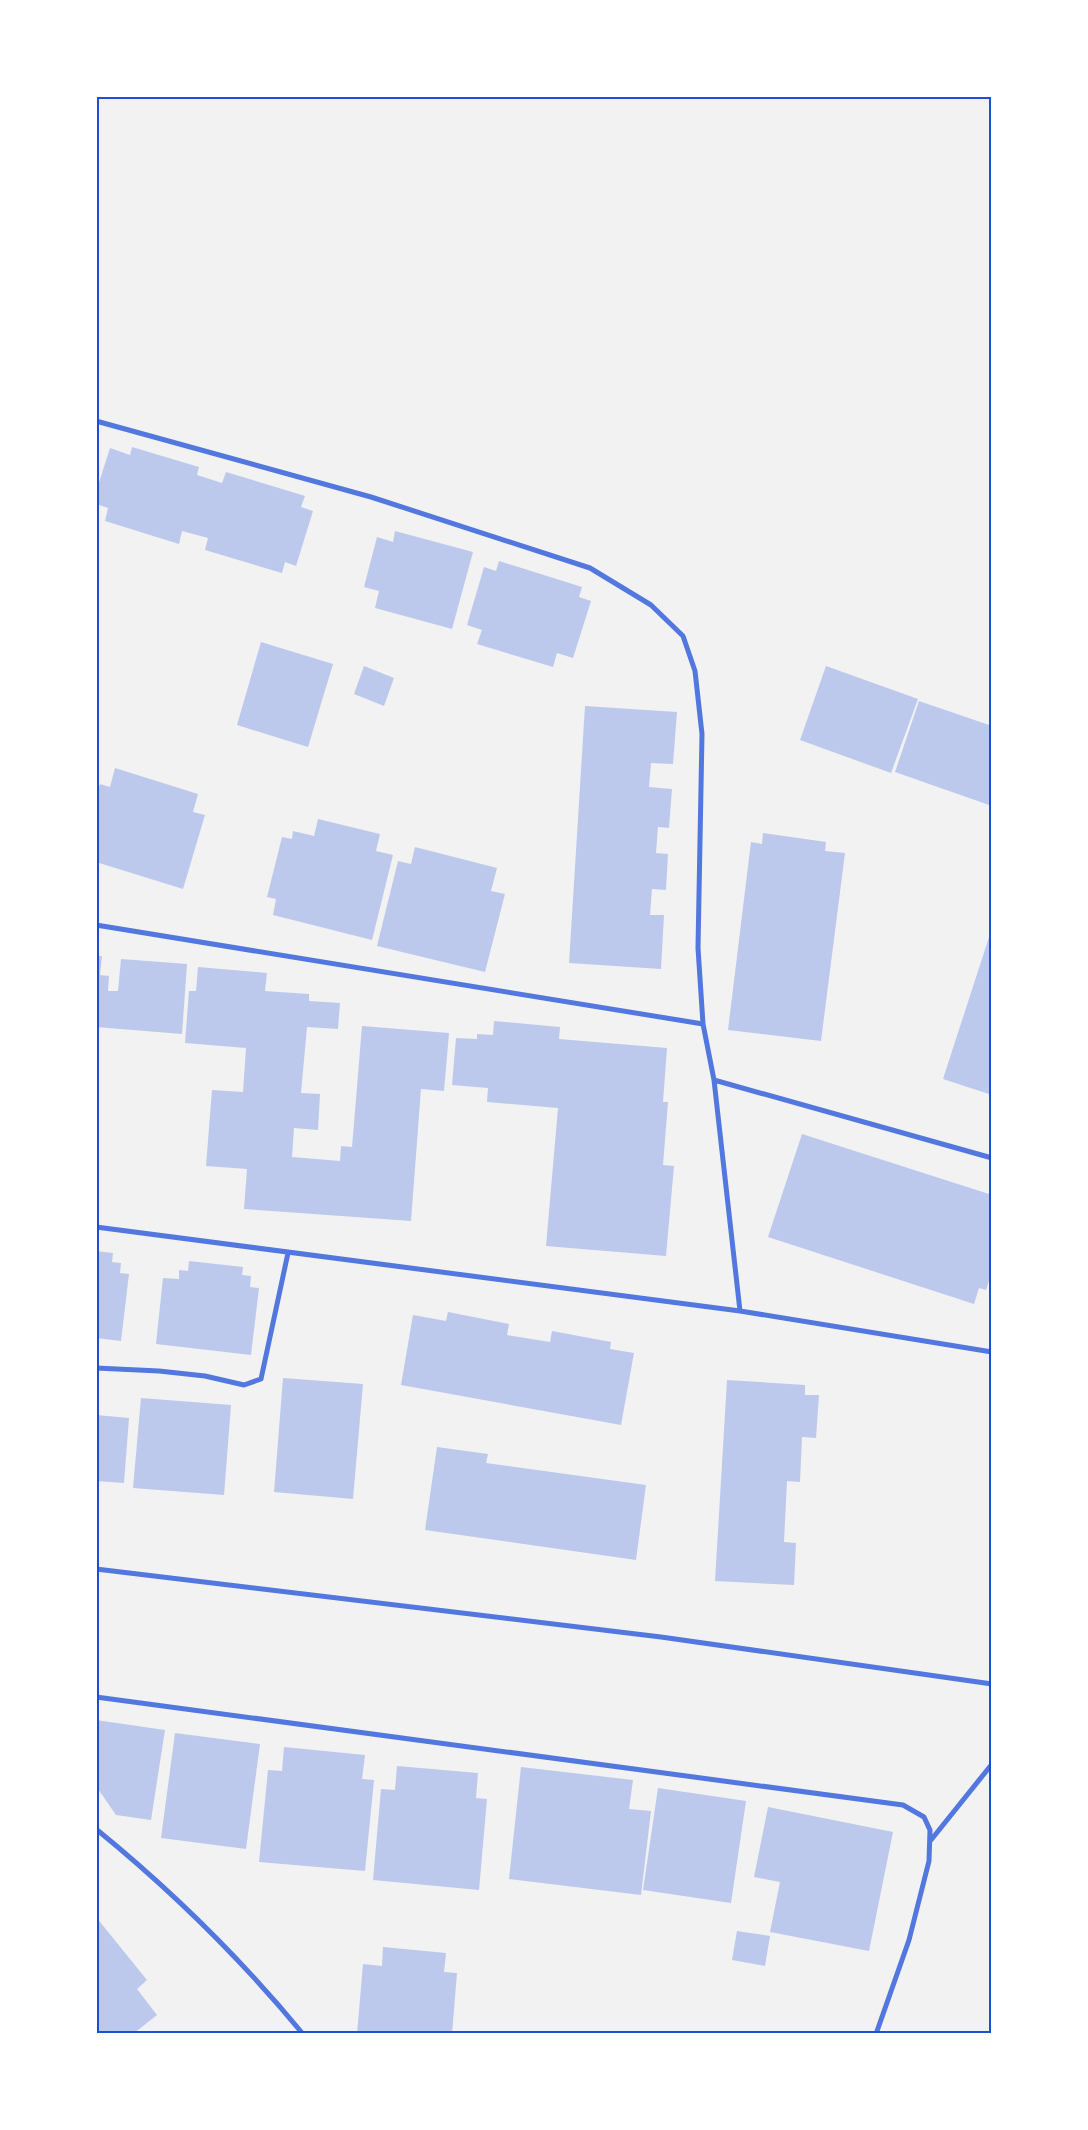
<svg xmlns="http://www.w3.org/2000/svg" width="1088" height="2130" viewBox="0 0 1088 2130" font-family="'Open Sans',sans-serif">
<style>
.building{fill:#bdc9ec}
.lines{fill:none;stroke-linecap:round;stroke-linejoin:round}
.minor{stroke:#5277de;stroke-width:5}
.neatline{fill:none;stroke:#1d4ed8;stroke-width:2}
</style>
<rect width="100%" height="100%" fill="#f2f2f2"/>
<path class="building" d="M132 447 199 467 197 475 222 483 226 472 305 496 301 507 313 511 296 566 285 562 282 573 205 550 208 538 182 531 179 544 105 521 108 508 96 504V492L110 448 130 455Z
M395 531 473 552 452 629 375 608 379 591 364 587 377 537 393 542Z
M499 561 582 587 579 597 591 601 573 658 557 653 553 667 477 644 482 630 467 625 484 567 496 571Z
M261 642 333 664 308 747 237 725Z
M364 666 394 678 384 706 354 694Z
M826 666 918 699 891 773 800 740Z
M919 701 992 726V797L989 805 895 772Z
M585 706 677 712 673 764 651 763 649 787 672 789 669 828 658 827 656 853 668 854 666 890 652 889 650 915H664L661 969 569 963Z
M115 768 198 794 193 812 205 815 183 889 96 862V797L100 784 110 787Z
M318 819 380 834 376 851 393 855 372 940 273 915 276 899 267 897 282 837 292 839 293 831 314 836Z
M763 833 826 842 825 851 845 853 821 1041 728 1030 751 842 762 844Z
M415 847 497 868 491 891 505 894 485 972 377 946 398 861 411 864Z
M991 931H992V1095L943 1079Z
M96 956H102L100 975 109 976 108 991H118L121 959 187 964 182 1034 96 1027Z
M198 967 267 973 265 991 309 994V1001L340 1003 338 1029 307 1027 301 1093 320 1094 318 1130 294 1128 292 1157 340 1161 341 1146 352 1147 362 1026 449 1033 444 1091 421 1089 411 1221 244 1209 247 1169 206 1166 212 1090 243 1092 246 1048 185 1043 189 991H196Z
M494 1021 560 1027 559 1039 667 1048 663 1102H668L663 1165 674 1166 666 1256 546 1246 558 1108 487 1102 488 1088 452 1085 456 1038 477 1039V1034L493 1035Z
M802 1134 992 1195V1272L986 1290 979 1288 974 1304 768 1237Z
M96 1251 113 1253 112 1262 121 1263 120 1273 129 1274 121 1341 96 1338Z
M189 1261 243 1267 242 1275 251 1276 250 1287 259 1288 251 1355 156 1344 163 1278 179 1279V1270L188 1271Z
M448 1312 509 1324 507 1335 550 1342 552 1331 611 1342 610 1349 634 1353 621 1425 401 1385 413 1315 446 1321Z
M283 1378 363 1384 353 1499 274 1492Z
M727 1380 805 1385V1395H819L816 1438 802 1437 800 1482 787 1481 784 1542 796 1543 794 1585 715 1581Z
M141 1398 231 1405 224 1495 133 1488Z
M96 1415 129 1418 124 1483 96 1481Z
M437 1447 488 1454 486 1463 646 1485 636 1560 425 1530Z
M96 1720 165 1730 151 1820 116 1815 96 1786Z
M175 1733 260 1744 246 1849 161 1838Z
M284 1747 365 1755 362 1779 374 1780 365 1871 259 1862 268 1770 282 1771Z
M397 1766 478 1773 476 1798 487 1799 479 1890 373 1880 381 1789 395 1790Z
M521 1767 633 1780 629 1809 651 1811 641 1895 509 1879Z
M658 1788 746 1801 731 1903 643 1890Z
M768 1807 893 1832 869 1951 770 1932 780 1882 754 1877Z
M96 1917 147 1980 137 1989 157 2015 133 2034H96Z
M737 1931 770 1936 765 1966 732 1960Z
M383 1947 446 1953 444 1972 457 1973 452 2034H357L363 1964 382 1966Z"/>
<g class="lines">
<path class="minor" d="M96 421 371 497 590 568 651 605 683 636 695 671 702 734 698 948 703 1024 714 1080 740 1311
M96 925 703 1024
M714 1080 992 1158
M96 1227 740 1311 992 1352
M96 1368 159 1371 205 1376 244 1385 261 1379 288 1253
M96 1569 661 1637 992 1684
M96 1697 903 1805 924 1817 930 1830 929 1861 909 1940 876 2034
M96 1829C171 1890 241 1959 303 2034
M931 1840 992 1764"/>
</g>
<rect width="1088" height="2130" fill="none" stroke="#ffffff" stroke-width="195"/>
<rect x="98" y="98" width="892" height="1934" class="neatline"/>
</svg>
